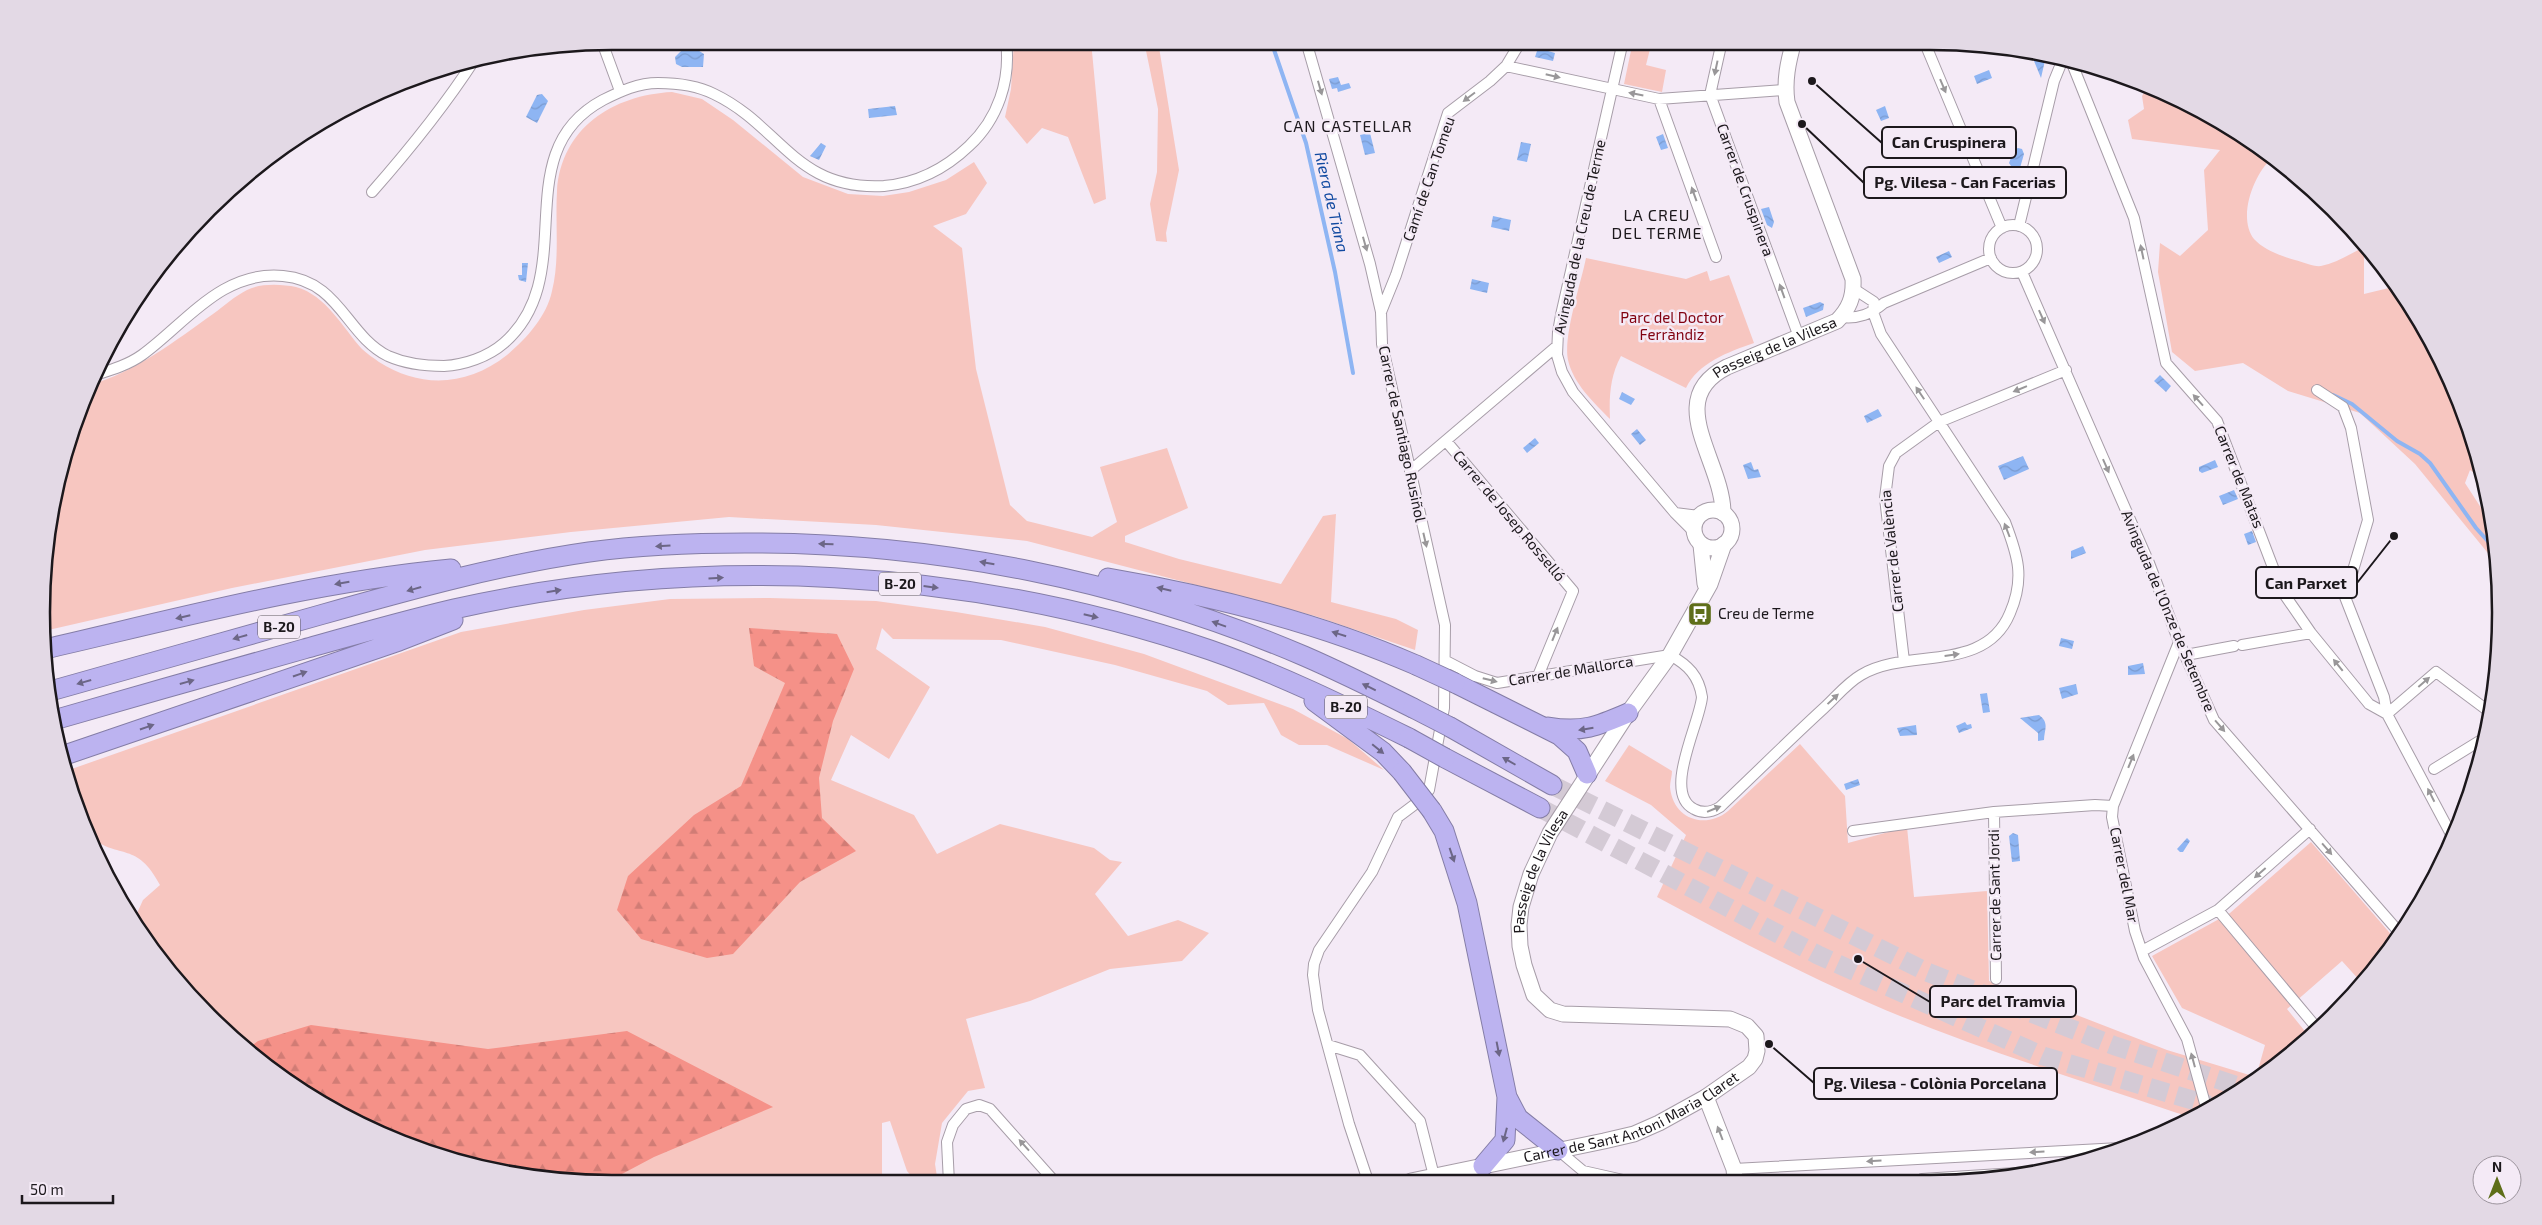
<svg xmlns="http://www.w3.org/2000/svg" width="2542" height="1225" viewBox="0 0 2542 1225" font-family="'Exo 2',sans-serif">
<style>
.industrial{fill:url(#industrial-furrows)}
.green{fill:#f7c6c0}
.forest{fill:url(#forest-firs)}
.water{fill:url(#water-waves)}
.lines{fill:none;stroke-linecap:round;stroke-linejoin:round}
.stream{stroke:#8eb5f3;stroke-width:4}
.highway-tunnel{stroke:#d4cad5;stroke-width:19;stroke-dasharray:19 9;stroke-linecap:butt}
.street-casing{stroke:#a79da8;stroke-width:12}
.secondary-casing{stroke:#a79da8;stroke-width:17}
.highway-casing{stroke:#847da6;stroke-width:21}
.street{stroke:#fff;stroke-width:10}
.secondary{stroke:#fff;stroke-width:15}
.highway{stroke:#bcb3f0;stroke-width:19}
.highway-bridge-casing{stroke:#847da6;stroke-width:21;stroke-linecap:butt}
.highway-bridge{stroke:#bcb3f0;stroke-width:19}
.oneway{fill:#999799}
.oneway2{fill:#6c6686}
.labels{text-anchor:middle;stroke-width:5;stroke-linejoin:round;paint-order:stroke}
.shield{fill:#f4eaf6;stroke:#5d575d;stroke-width:1}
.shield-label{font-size:14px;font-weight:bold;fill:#1c181c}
.street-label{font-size:15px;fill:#1c181c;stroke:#f4eaf6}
.park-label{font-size:15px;fill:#810110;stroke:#f4eaf6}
.poi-label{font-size:15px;fill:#1c181c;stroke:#f4eaf6;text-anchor:start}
.neighbourhood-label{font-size:16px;letter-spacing:1px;fill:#1c181c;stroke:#f4eaf6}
.water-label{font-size:16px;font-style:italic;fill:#1049a0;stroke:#f4eaf6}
.rim{fill:none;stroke:#1c181c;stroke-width:2.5}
.leader{fill:none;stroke:#1c181c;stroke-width:2}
.callout-dot{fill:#1c181c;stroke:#f4eaf6;stroke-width:2}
.callout{fill:#f4eaf6;stroke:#1c181c;stroke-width:2}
.callout-label{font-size:16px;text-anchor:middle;font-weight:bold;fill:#1c181c}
</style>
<defs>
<pattern id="industrial-furrows" width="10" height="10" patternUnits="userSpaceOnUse" patternTransform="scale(1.25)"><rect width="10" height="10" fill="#efdff1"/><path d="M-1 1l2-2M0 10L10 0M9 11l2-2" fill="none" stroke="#ccbfce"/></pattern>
<pattern id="forest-firs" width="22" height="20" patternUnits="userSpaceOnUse" patternTransform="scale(1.25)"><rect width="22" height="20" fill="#f59188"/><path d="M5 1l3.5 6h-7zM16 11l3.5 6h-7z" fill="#d17c75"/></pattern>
<pattern id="water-waves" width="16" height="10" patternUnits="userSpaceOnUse" patternTransform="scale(1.25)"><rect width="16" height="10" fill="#8eb5f3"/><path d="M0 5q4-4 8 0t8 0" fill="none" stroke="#7a9bd0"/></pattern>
</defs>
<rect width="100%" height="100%" fill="#f4eaf6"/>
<path class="industrial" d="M1409 1173 1412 1181H1373Z"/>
<path class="green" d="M1014 41H1091L1106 199 1094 204 1068 137 1042 128 1027 144 1005 117 1011 89Z
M1144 41H1158L1179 170 1166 233 1167 242 1156 241 1150 204 1157 172 1158 109Z
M1633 41H1652L1646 65 1666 70 1662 92 1624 84Z
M2149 85 2247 138 2272 158C2254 174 2237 217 2254 239 2264 250 2281 256 2295 260 2303 262 2314 267 2321 266 2336 263 2350 254 2364 247V294L2397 286 2405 295 2457 394 2483 479 2470 470 2465 483 2485 514 2492 521 2496 563 2415 464 2360 413 2288 391 2243 363 2195 371 2172 352 2158 272 2160 243 2180 256 2208 230 2204 170 2220 150 2132 139 2128 120 2144 109 2142 96Z
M672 92 702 99 733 120 803 177 848 194 883 196 909 192 946 180 974 162 987 183 966 214 933 226 962 248 976 369 1010 505 1027 521 1092 537 1117 522 1100 467 1167 448 1188 508 1125 536V542L1179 559 1281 584 1323 516 1336 514 1331 602 1396 619 1418 630 1415 650 1315 616 1027 541 876 525 729 517 571 532 425 550 232 588 44 631 42 575 52 501 85 394 90 385C135 372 175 341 213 314 224 306 235 296 247 290 260 283 282 284 296 287 326 295 343 328 362 349 367 354 374 358 379 362 421 389 468 386 507 355 526 339 547 316 552 291 560 259 555 224 557 191 561 128 613 95 672 92Z
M1586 258 1686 279 1707 271 1710 281 1729 275 1754 343C1728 352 1698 363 1686 388L1621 356C1610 376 1609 397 1610 419 1594 403 1573 383 1568 360 1563 336 1581 283 1586 258Z
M770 598 876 601 956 612 1045 627 1144 654 1293 709 1348 739 1384 770 1327 745H1299L1281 735 1264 703 1228 705 1207 691 1115 665 1001 640 893 639 882 628 876 649 930 687 889 759 851 735 831 780 914 815 937 854 1000 824 1094 848 1110 860 1122 862 1095 894 1128 936 1178 920 1209 933 1182 961 1110 969 1030 1001 966 1019 985 1088 968 1091 942 1123 935 1164 938 1183H917L907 1171 890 1121 882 1123V1176L875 1177 876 1183 612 1184 501 1173 394 1140 295 1088 236 1042 159 960 134 920 143 900 160 885C137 841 120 860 90 837 80 829 69 784 66 771L461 632 584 610 670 599Z
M1800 744 1845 796 1848 843 1907 827 1914 897 1987 891 1989 981 2167 1050 2256 1077 2265 1045 2182 1008 2152 956 2230 913 2311 842 2395 939 2383 960 2361 982 2342 961 2287 1009 2308 1035 2277 1066 2189 1116 2177 1113C2073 1077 1967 1046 1867 1002 1795 970 1725 934 1657 897L1686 835 1651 805 1605 781 1629 745 1672 771C1672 776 1670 782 1670 787 1673 819 1705 830 1728 811Z"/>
<path class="forest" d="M749 628 837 634 854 669 833 721 819 778 822 818 856 851 800 882 733 954 707 958 641 939 617 910 628 876 694 815 741 786 785 683 754 666Z
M311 1025 488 1049 627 1031 773 1107 654 1157 605 1183 501 1173 394 1140 295 1088 246 1050 258 1041Z"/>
<path class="water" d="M1538 48 1555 53 1553 61 1535 57Z
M696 49 704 54 703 67H682L676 64 675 57 682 50Z
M2046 56 2041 78 2034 61Z
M1989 70 1992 78 1977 84 1974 76Z
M1338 77 1341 85 1349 83 1351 88 1338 92 1337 88 1332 89 1329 79Z
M542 94 548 101 537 123 526 117 537 95Z
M895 106 897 115 869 118 868 109Z
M1885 106 1889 118 1881 121 1876 110Z
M1370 133 1375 153 1365 155 1360 135Z
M1663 134 1668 148 1661 150 1656 137Z
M1521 142 1531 144 1527 162 1517 160Z
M821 143 826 146 819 160 810 156Z
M2018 148 2022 149 2024 154 2020 168 2013 169 2009 163 2014 150Z
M1769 207 1774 222 1772 228 1767 225 1761 209Z
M1493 216 1511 220 1509 231 1491 227Z
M1949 251 1952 257 1939 263 1936 257Z
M522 263H528L526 282 519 280 518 275H522Z
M1472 279 1489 283 1487 293 1470 289Z
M1820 302 1824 304 1823 310 1806 317 1803 308Z
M2160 375 2171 386 2166 392 2154 381Z
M1622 392 1635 399 1631 405 1619 399Z
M1878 409 1882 416 1867 423 1864 416Z
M1637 429 1646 440 1640 445 1631 434Z
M1535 438 1539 443 1527 453 1523 448Z
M2023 456 2029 469 2004 480 1998 466Z
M2215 460 2218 467 2202 473 2199 471V467Z
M1751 462 1754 470 1758 469 1761 477 1748 479 1743 465Z
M2234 490 2238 499 2223 505 2219 496Z
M2252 531 2256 542 2248 545 2244 534Z
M2083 546 2086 553 2071 559V551Z
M2061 638 2074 641 2072 649 2059 646Z
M2143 663 2145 674 2128 675V666Z
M2076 684 2078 694 2062 699 2059 688Z
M1987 693 1990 712 1983 713 1980 694Z
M2039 715C2050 723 2044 730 2044 740L2038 741V733L2020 718Z
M1965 722 1967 725 1971 724 1972 728 1959 733 1956 726Z
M1916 725 1917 735 1900 736 1897 728Z
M1858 779 1860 785 1846 790 1844 784Z
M2013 833 2018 835 2020 861 2012 862 2009 836Z
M2187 838 2190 841 2183 852H2180L2177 849Z"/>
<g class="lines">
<path class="stream" d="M1271 41 1306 143 1335 272 1353 373
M2333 395 2352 404 2397 441 2420 454 2430 463 2476 528 2494 548"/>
<path class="highway-tunnel" d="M1552 785 1927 972 2115 1046 2241 1087
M1540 808 1818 955 2043 1056 2209 1105"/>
<defs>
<path id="street" d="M1306 41 1370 264 1381 312 1382 344 1445 625 1444 708 1429 790 1422 799 1398 817 1372 872 1319 950 1314 964 1313 975 1318 1010 1349 1124 1368 1181
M1623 41 1561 315 1558 332 1557 355 1562 372 1573 392 1675 513 1694 532
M1722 41 1710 95 1712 100 1799 337
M1924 41 2002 228
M602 42 620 91
M2071 61 2134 218 2166 363 2217 421 2282 591 2311 633 2369 704 2387 714 2453 838
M1506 66 1659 99 1785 90
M1659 99 1716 257
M372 192C409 150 444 107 475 59
M1989 249a24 24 0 1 1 48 0a24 24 0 1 1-48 0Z
M2019 226 2054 81 2063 59
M2022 272 2149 563 2179 642 2214 720 2399 932
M1381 312 1396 275 1448 113 1490 81 1506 66 1521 41
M1841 317C1859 319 1871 314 1884 303L1991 258
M95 375C111 370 128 365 142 355 186 323 222 270 283 276 340 281 346 335 388 356 406 364 425 366 444 366 464 365 488 357 504 343 583 274 504 153 603 100 621 91 638 83 658 83 676 83 698 86 714 94 781 126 795 191 884 186 918 183 945 169 969 146 998 119 1011 80 1006 41
M2317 390 2343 407 2351 428 2368 520 2345 597 2384 697 2387 714
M1446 441 1573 591 1538 676
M1410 471 1557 346
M1675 513 1699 516
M2179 642 2113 806 2112 817 2135 931 2144 958 2187 1039 2206 1107
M2242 645 2311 633
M2186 655 2234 646
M1446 661 1475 676 1497 683 1670 655C1688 665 1699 676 1702 697 1700 723 1662 793 1694 809 1703 814 1712 812 1720 807 1755 774 1789 740 1824 708 1836 697 1847 683 1861 675 1908 647 1985 674 2010 613 2025 578 2018 556 2005 522L1881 334 1873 312 1874 302 1854 289
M1904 661 1885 498 1889 466 1896 453 1939 422 2066 370
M2387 714 2436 672 2491 713
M2434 769 2486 737
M1994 812 1996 979
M1853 831 1994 812 2095 805 2113 806
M2218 910 2316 1027
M2142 951 2218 910 2310 829
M1328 1045 1360 1055 1420 1121 1434 1176
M1558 1150 1583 1171 1623 1180
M1734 1169 2120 1148
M1922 1179 2031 1172
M893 1183H895
M949 1183 947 1142 953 1125 966 1109 979 1105 990 1109 1055 1182"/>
<g id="secondary">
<circle cx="1713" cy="529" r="19"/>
<path id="s1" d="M1723 513C1723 461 1662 399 1727 367L1837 321C1849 309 1854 297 1853 279L1787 102C1784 81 1788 62 1794 41"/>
<path d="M1701 545 1705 584"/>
<path d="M1706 1097 1734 1169 1735 1180"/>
<path id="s2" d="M1411 1181 1604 1141 1634 1134 1659 1123 1706 1097 1749 1067 1755 1059 1757 1051 1756 1036 1747 1026 1730 1019 1563 1014 1550 1010 1534 995 1524 965 1520 946 1519 925 1521 907 1531 874 1550 833 1628 713 1670 655 1710 584 1724 544"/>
</g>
<path id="highway" d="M1108 578C1213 596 1318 622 1416 665
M45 649C179 618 313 582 451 569
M1455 683 1559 735 1577 751 1587 774
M47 692C138 666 229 641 320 615 409 590 498 565 589 552 641 545 694 543 745 543 937 542 1128 581 1304 656 1341 672 1377 690 1413 708
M1314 701 1383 752 1402 772
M54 720C137 696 221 672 304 649 354 635 403 621 454 609 701 553 970 568 1210 650 1279 674 1344 706 1409 738
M1450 727 1552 785
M1548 727C1582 733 1598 726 1628 713
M62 756 399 641 453 620
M1445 758 1540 808
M1432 811 1444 831 1467 903 1507 1097 1505 1140 1483 1166
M1508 1099 1518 1118 1558 1150"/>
</defs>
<use href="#street" class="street-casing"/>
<use href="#secondary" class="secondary-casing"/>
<use href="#highway" class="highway-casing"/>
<use href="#street" class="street"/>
<use href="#secondary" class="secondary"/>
<use href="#highway" class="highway"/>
<defs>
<path id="highway-bridge" d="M1416 665 1455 683
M1413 708 1450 727
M1409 738 1445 758
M1402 772 1432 811"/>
</defs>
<use href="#highway-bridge" class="highway-bridge-casing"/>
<use href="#highway-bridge" class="highway-bridge"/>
</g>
<defs><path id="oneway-solid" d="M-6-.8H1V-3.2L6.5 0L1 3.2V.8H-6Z" transform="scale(1.25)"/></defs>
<g class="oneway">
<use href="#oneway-solid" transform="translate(1716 68) rotate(102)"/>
<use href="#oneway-solid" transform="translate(1553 76) rotate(13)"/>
<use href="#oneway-solid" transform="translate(1943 86) rotate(67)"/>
<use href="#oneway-solid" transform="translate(1320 88) rotate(74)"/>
<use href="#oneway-solid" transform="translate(1636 94) rotate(-169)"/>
<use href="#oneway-solid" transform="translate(1469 97) rotate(143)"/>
<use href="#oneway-solid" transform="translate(1694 194) rotate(-110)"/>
<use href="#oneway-solid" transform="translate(1365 244) rotate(74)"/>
<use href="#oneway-solid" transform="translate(2142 252) rotate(-102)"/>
<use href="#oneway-solid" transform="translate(1782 291) rotate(-110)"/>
<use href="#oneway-solid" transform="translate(2042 317) rotate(66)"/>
<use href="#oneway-solid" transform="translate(2020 389) rotate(158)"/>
<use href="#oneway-solid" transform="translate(1920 393) rotate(-124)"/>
<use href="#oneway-solid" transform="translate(2198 400) rotate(-132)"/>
<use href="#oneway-solid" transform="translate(2106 466) rotate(66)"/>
<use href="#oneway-solid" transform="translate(2007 530) rotate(-111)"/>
<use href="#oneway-solid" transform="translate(1425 540) rotate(77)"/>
<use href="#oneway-solid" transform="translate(1555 634) rotate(-68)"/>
<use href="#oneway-solid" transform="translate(1952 655) rotate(-8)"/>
<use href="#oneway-solid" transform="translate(2338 665) rotate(-129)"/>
<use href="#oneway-solid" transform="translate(1490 680) rotate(14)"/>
<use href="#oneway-solid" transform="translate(2424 682) rotate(-41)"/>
<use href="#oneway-solid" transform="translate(1833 699) rotate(-43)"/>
<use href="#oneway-solid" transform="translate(2220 726) rotate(49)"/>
<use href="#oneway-solid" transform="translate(2131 761) rotate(-68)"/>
<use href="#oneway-solid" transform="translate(2431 795) rotate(-117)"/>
<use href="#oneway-solid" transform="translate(1714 809) rotate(-22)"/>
<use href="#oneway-solid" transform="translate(2327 849) rotate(49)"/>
<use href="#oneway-solid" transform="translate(2260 873) rotate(139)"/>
<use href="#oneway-solid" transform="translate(2193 1060) rotate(-105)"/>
<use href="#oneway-solid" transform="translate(1720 1133) rotate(-111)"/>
<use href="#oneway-solid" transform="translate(1024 1145) rotate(-132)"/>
<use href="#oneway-solid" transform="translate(2037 1152) rotate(177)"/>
<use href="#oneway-solid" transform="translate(1874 1161) rotate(177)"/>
</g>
<g class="oneway2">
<use href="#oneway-solid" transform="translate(826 544) rotate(-178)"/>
<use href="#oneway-solid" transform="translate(663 546) rotate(176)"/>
<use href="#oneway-solid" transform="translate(987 563) rotate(-170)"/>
<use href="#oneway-solid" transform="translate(716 578) rotate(-3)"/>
<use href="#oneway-solid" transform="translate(342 583) rotate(170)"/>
<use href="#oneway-solid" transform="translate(931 587) rotate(7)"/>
<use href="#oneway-solid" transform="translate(414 589) rotate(164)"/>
<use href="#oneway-solid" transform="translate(1164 589) rotate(-167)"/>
<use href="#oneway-solid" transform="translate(554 591) rotate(-9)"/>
<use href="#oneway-solid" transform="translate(1091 616) rotate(13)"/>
<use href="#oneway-solid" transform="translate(183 617) rotate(167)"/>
<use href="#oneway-solid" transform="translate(1219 624) rotate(-160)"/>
<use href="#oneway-solid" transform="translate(1339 634) rotate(-162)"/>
<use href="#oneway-solid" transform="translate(240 637) rotate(164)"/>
<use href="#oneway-solid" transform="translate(300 674) rotate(-19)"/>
<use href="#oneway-solid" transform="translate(84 682) rotate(164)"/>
<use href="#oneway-solid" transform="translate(187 682) rotate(-16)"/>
<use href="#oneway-solid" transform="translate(1369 687) rotate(-154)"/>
<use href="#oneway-solid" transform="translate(147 727) rotate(-19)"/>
<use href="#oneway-solid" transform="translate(1586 729) rotate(171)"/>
<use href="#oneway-solid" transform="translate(1378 749) rotate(39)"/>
<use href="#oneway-solid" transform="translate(1509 761) rotate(-150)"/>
<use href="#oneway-solid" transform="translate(1452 855) rotate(71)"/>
<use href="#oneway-solid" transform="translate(1498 1049) rotate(79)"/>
<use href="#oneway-solid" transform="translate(1505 1135) rotate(105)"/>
</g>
<defs>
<symbol id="bus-square" viewBox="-11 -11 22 22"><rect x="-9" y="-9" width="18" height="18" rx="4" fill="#5e6e19" stroke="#f4eaf6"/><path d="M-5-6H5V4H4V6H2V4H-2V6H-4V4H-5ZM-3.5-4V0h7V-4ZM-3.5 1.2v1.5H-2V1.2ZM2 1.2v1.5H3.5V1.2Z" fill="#fff"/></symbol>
</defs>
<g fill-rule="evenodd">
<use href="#bus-square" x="1686" y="600" width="28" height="28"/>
</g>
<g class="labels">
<g class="shield">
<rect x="879" y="572.5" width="42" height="23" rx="4"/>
<rect x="258" y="615.5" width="42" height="23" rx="4"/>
<rect x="1325" y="695.5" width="42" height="23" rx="4"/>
</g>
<g class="shield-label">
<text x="900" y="589">B-20</text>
<text x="279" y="632">B-20</text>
<text x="1346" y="712">B-20</text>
</g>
<g class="street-label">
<text transform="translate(1429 179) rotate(-71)" y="5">Camí de Can Tomeu</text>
<text transform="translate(1745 190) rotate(70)" y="5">Carrer de Cruspinera</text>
<text transform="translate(1580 237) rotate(-78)" y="5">Avinguda de la Creu de Terme</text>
<text dy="5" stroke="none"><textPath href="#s1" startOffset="214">Passeig de la Vilesa</textPath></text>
<text transform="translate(1402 434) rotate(78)" y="5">Carrer de Santiago Rusiñol</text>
<text transform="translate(2239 477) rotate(68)" y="5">Carrer de Matas</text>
<text transform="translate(1509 516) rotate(50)" y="5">Carrer de Josep Rosselló</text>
<text transform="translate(1892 551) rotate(-96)" y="5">Carrer de València</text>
<text transform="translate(2168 611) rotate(67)" y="5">Avinguda de l'Onze de Setembre</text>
<text transform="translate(1571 671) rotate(-9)" y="5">Carrer de Mallorca</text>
<text dy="5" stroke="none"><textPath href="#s2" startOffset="759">Passeig de la Vilesa</textPath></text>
<text transform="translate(2124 875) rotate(79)" y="5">Carrer del Mar</text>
<text transform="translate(1995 895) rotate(-91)" y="5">Carrer de Sant Jordi</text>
<text dy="5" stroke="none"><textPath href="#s2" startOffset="231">Carrer de Sant Antoni Maria Claret</textPath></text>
</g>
<g class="park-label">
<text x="1672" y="323">Parc del Doctor<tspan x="1672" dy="17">Ferràndiz</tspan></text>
</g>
<g class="poi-label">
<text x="1718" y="619">Creu de Terme</text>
</g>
<g class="neighbourhood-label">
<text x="1348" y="132">CAN CASTELLAR</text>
<text x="1657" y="221">LA CREU<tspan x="1657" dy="18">DEL TERME</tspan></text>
</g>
<g class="water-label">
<text transform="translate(1332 202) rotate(77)" y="6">Riera de Tiana</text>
</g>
</g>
<path d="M0 0H2542V1225H0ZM612 50H1930A562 562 0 0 1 2492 612V613A562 562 0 0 1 1930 1175H612A562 562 0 0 1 50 613V612A562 562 0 0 1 612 50Z" fill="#e3d9e5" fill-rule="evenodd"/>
<path class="rim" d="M612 50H1930A562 562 0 0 1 2492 612V613A562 562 0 0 1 1930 1175H612A562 562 0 0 1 50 613V612A562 562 0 0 1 612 50Z"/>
<path class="leader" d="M1812 81L1882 143M1802 124L1864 183M2394 536L2357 583M1858 959L1930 1002M1769 1044L1814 1083"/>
<g class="callout-dot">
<circle cx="1812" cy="81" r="5"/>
<circle cx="1802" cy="124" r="5"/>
<circle cx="2394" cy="536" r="5"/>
<circle cx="1858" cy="959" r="5"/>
<circle cx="1769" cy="1044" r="5"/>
</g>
<g class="callout">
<rect x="1882" y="127" width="134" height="31" rx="5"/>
<rect x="1864" y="167" width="202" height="31" rx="5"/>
<rect x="2256" y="567" width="101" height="31" rx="5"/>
<rect x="1930" y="986" width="146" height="31" rx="5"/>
<rect x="1814" y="1068" width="243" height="31" rx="5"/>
</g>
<g class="callout-label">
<text x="1949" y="148">Can Cruspinera</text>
<text x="1965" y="188">Pg. Vilesa - Can Facerias</text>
<text x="2306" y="589">Can Parxet</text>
<text x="2003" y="1007">Parc del Tramvia</text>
<text x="1935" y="1089">Pg. Vilesa - Colònia Porcelana</text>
</g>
<g transform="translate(2497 1180)"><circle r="24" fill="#f4eaf6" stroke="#9e969f"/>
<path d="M0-4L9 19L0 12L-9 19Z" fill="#5e6e19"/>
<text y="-8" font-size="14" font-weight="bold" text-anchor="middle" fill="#1c181c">N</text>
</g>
<path d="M22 1195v8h91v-8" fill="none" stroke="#1c181c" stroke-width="2.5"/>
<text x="30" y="1195" font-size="15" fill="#1c181c" stroke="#f4eaf6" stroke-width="4" paint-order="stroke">50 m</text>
</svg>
